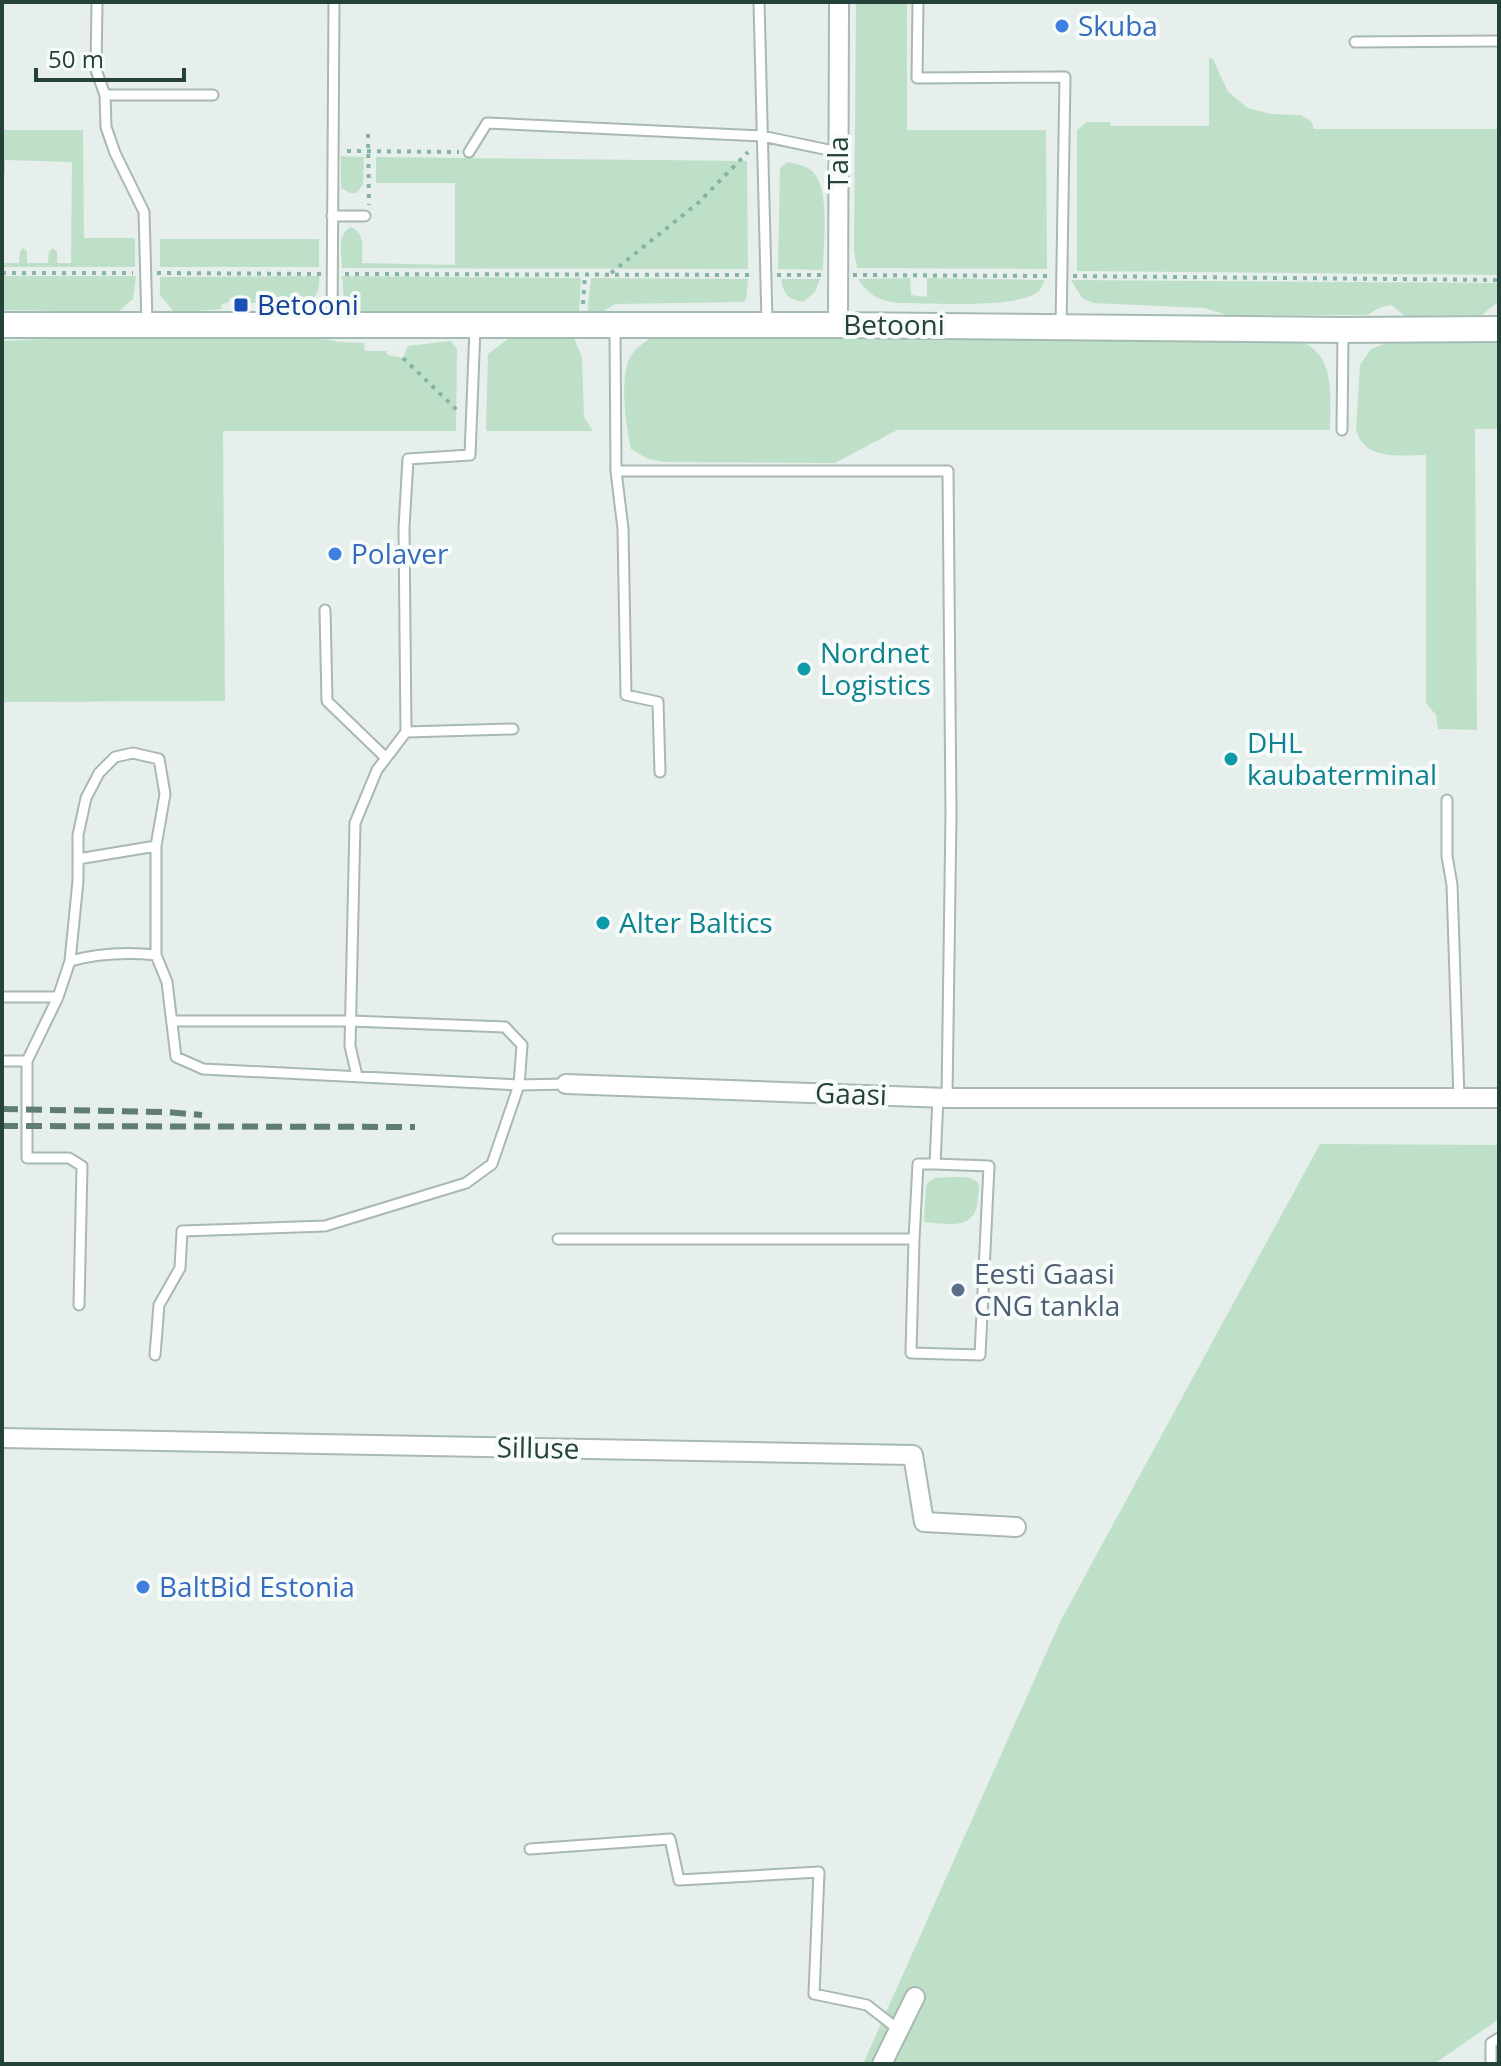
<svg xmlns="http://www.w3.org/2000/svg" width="1501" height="2066" viewBox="0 0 1501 2066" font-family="'Open Sans',sans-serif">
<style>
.green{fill:#bfe0c8}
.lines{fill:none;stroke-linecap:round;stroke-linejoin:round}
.lane-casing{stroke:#a8b8b2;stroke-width:13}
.street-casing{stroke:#a8b8b2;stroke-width:22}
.secondary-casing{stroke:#a4bbb3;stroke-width:28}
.path{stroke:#86b3a5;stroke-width:4;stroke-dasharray:4 6;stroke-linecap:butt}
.lane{stroke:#fff;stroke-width:9}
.street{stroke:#fff;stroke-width:18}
.secondary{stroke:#fff;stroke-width:24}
.rail{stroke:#5f7d75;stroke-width:6;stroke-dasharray:16 8;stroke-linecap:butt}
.shop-dot{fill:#3f7fe0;stroke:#f7fbf9;stroke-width:3}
.transit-dot{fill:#1a4fb4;stroke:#f7fbf9;stroke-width:3}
.culture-dot{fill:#0f9aa8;stroke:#f7fbf9;stroke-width:3}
.service-dot{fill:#5c6f8a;stroke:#f7fbf9;stroke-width:3}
.labels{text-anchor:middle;stroke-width:8;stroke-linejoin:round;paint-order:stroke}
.shop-label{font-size:28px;fill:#366cbe;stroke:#f7fbf9;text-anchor:start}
.street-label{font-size:28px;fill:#24423a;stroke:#f7fbf9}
.transit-label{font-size:28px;fill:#164399;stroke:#f7fbf9;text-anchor:start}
.culture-label{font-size:28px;fill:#0d838f;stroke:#f7fbf9;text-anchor:start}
.service-label{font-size:28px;fill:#4e5e75;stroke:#f7fbf9;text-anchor:start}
</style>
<rect width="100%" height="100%" fill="#e6efeb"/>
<path class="green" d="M856 2H907V130H1046L1047 269 857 268 854 251Z
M1209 58 1213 59 1228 92 1248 108 1271 114 1301 115 1311 121 1314 129H1499L1498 275 1077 271V130L1087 122H1110L1111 126H1209Z
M2 130H83L84 238H135V267H2V263H19L20 251 23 248 27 251V263H48L49 252 53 248 57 252V263H71L72 162 5 160V174L2 177Z
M341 156 364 157 363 184 357 193H350L341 188Z
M376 157 747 161 748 269 342 268C342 253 336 235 351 227 366 234 362 249 362 263L455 265V183H376Z
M788 162C796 164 805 165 812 171 831 189 823 244 823 270L778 269 780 168Z
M160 239H319V267H160Z
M2 276H136L133 299 118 312 2 310Z
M319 276C323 312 283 315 257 309V303H251L247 297H232L227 303 221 304 222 309 175 313 160 295V277Z
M342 276 581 278 579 313H362L344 301Z
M591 278 748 279 746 300 743 302 615 304 599 314H587Z
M910 278 911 295 927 297V278L1045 280C1043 284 1042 288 1039 291 1021 309 927 303 899 303 879 301 870 296 858 279Z
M781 279H820L815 292 803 302C787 299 784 294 781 279Z
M1071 280 1499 283V301L1482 315 1405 316 1391 305 1381 307 1367 315H1227L1204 308 1093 303 1082 298Z
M109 336 320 338 339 342 364 343 365 351H386L388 355 403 358 408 346 451 341 457 349 456 431H223L225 701 2 702V341Z
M509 338H574L582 357 584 417 593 431H486L488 354Z
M912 338 1295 339C1337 352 1330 394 1330 430H897L835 463 665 462 648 459 631 449C626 427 619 378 630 357 634 350 642 344 649 339Z
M1395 340H1499V429H1475L1477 730 1438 729 1436 715 1426 703V455C1401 455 1364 461 1356 430L1360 365 1371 349Z
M1320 1144 1499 1145V2019L1434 2064H863L1061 1620Z
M935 1178C945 1178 965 1175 974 1180 981 1183 979 1191 978 1197 977 1231 950 1224 924 1222L926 1187 928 1182Z"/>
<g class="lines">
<defs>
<path id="lane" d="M97 2 96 70 105 95
M759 2 767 322
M918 2 917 78 1065 77 1061 327
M1355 42 1499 41
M469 152 487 123 762 136 838 152
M332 216H365
M147 323 144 212 115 153 106 127 105 95H213
M332 324 334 2
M475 328 470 455 408 459 404 528 406 732 513 729
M615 328 616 471 623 529 626 695 658 702 660 772
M1342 430 1343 333
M616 471H948L951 814 947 1098
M325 610 327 701 386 758
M1447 800V856L1452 885 1459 1098
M78 859 156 846
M70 961 78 881V835L86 798 99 773 115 757 133 753 159 759 165 794 156 846V955
M2 997H58L70 961C99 953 127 952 156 955L167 982 176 1057 203 1069 519 1085 566 1084
M58 997 27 1061V1158H69L82 1166 79 1305
M2 1061H27
M357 1076 350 1046 355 823 377 770 406 732
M558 1239H914L918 1164H935L938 1097
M914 1239 911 1353 980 1355 989 1166 935 1164
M155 1355 159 1305 180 1268 182 1231 325 1226 466 1183 492 1164 519 1085 522 1045 505 1027 351 1021H172
M530 1849 670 1839 679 1880 819 1872 814 1994 867 2005 899 2030
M1491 2064V2043L1499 2038"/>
<path id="street" d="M838 325 839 2
M566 1084 947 1098H1499
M2 1438 913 1455 924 1522 1016 1527
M882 2064 915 1997"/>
<path id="secondary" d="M2 325H838L1343 330 1499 329"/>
</defs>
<use href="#lane" class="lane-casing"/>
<use href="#street" class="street-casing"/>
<use href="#secondary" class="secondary-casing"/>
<path class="path" d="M368 134 369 205
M347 151 459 152
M2 273H133
M157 273 321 274
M611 273 698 203 748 152
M345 274 753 275
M777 275H821
M853 275 1049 276
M1073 276 1499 280
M583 304 585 275
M403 358 458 411"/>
<use href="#lane" class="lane"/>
<use href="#street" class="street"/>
<use href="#secondary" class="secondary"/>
<path class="rail" d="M2 1109 166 1112 202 1115
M2 1126 415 1127"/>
</g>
<g class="shop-dot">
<circle cx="1062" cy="26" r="8"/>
<circle cx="335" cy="554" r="8"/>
<circle cx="143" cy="1587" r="8"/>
</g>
<rect class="transit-dot" x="233" y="297" width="16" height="16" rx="4"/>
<g class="culture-dot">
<circle cx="804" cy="669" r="8"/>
<circle cx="1231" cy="759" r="8"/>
<circle cx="603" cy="923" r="8"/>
</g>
<circle class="service-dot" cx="958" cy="1290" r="8"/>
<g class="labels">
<g class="shop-label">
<text x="1078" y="36">Skuba</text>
<text x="351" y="564">Polaver</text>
<text x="159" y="1597">BaltBid Estonia</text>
</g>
<g class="street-label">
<text transform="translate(838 163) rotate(-90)" y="10">Tala</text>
<text x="894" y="335">Betooni</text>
<text transform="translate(851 1094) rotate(2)" y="10">Gaasi</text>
<text transform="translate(538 1448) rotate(1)" y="10">Silluse</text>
</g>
<g class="transit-label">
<text x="257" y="315">Betooni</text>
</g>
<g class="culture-label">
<text x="820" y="663">Nordnet<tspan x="820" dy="32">Logistics</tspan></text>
<text x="1247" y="753">DHL<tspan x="1247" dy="32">kaubaterminal</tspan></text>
<text x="619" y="933">Alter Baltics</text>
</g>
<g class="service-label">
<text x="974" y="1284">Eesti Gaasi<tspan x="974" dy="32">CNG tankla</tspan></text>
</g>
</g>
<rect width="1501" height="2066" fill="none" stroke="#24423a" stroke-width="8"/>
<path d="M36 68v12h148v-12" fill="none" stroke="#24423a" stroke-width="4"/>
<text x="48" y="68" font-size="24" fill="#24423a" stroke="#f7fbf9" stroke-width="6" paint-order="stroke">50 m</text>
</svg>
